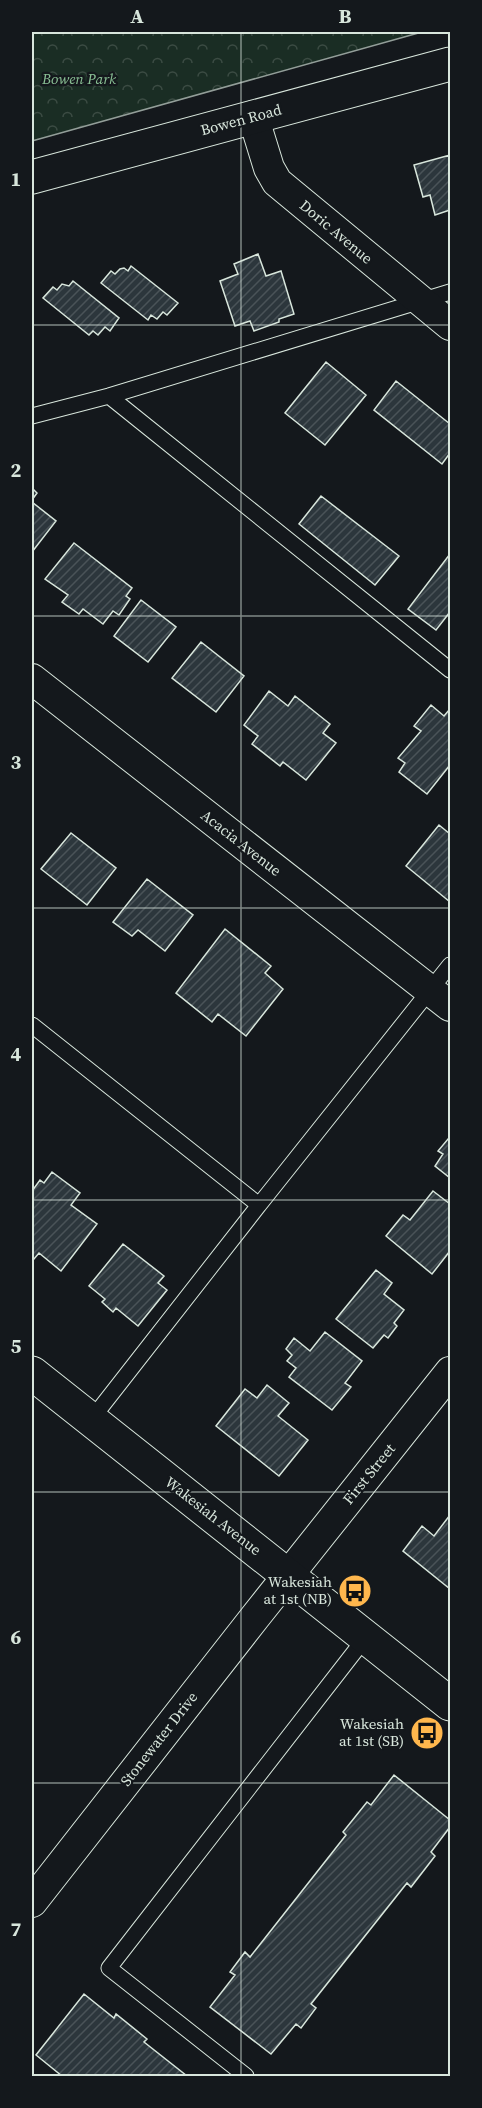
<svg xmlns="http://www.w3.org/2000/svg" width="482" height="2108" viewBox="0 0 482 2108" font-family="'Source Serif 4',serif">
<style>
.park{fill:url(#park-crowns);stroke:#939e99;stroke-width:1.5}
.building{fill:url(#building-hatch);stroke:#d8e6dc;stroke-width:1.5}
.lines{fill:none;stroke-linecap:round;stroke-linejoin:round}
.service-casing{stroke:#d8e6dc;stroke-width:17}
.minor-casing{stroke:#d8e6dc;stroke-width:32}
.secondary-casing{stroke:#d8e6dc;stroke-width:35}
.service{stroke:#14181c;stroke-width:15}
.minor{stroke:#14181c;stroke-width:30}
.secondary{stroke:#14181c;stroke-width:33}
.grid{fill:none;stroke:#d8e6dc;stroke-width:1.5;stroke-opacity:0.55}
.labels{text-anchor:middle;stroke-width:4.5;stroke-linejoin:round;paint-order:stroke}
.park-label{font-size:15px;font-style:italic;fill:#8ac095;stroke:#14181c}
.street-label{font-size:15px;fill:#d8e6dc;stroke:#14181c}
.poi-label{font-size:15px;fill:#d8e6dc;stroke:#14181c;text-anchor:end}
.neatline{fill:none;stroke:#d8e6dc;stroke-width:2}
.grid-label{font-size:20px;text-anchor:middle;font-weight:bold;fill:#d8e6dc}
</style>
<defs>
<pattern id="park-crowns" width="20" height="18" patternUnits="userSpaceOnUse" patternTransform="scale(1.5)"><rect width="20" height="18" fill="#1a2d24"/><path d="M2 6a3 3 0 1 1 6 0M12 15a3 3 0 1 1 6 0" fill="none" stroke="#3b4b43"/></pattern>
<pattern id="building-hatch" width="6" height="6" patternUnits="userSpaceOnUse" patternTransform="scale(1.5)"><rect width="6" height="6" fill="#2c363c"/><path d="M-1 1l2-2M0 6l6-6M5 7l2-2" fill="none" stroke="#4a5358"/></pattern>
</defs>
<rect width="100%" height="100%" fill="#14181c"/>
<path class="park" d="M32 32H422L32 141Z"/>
<path class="building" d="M450 155V210L435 215 430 195 423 197 414 165Z
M258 254 266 276 281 271 294 314 279 319V322L254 331 250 321 235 326 220 281 238 274 234 264Z
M131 266 178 303 167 315 163 312 157 319 151 315 148 320 101 283 111 271 115 274 120 269 124 268 128 271Z
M73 281 119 318 110 331 105 327 98 335 93 331 89 335 43 298 53 287 57 290 62 284 69 286Z
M326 362 366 395 325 445 285 413Z
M396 381 450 424V453L442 464 374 410Z
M32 488 37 493 32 500Z
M321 496 399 556 375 585 299 524Z
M32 502 56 521 32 552Z
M74 543 132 588 126 596 130 599 119 615 113 611 103 624 83 609 79 614 62 602 68 595 45 579Z
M450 554V612L436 630 408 609Z
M141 600 176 627 148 662 114 636Z
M201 642 244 676 216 712 172 678Z
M269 691 288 706 295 696 330 724 323 733 336 743 306 780 283 762 280 766 252 744 258 736 244 725Z
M431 705 444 716 449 710 450 711V765L427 794 399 772 405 763 398 758 421 731 414 726Z
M439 825 450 834V902L406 866Z
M71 833 116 868 87 905 41 869Z
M147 879 193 915 165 951 138 930 132 936 113 922Z
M225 929 271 966 265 973 283 989 246 1036 218 1014 212 1022 176 993Z
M448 1139 450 1141V1178L435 1166 443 1154 438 1151Z
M52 1172 80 1193 71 1205 97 1224 61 1271 39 1253 34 1259 32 1257V1191L40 1180 44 1183Z
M433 1191 450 1204V1251L432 1274 386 1236 403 1215 410 1220Z
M123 1244 164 1276 158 1283 167 1290 138 1326 116 1308 113 1312 102 1302 105 1299 89 1286Z
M376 1270 392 1283 384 1294 404 1310 394 1323 397 1326 388 1338 384 1335 373 1348 336 1319Z
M325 1332 362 1361 345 1383 351 1387 332 1410 289 1377 296 1368 287 1361 292 1355 286 1349 294 1338 310 1351Z
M267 1385 289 1403 278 1416 308 1440 279 1476 216 1426 245 1389 257 1398Z
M450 1515V1589L403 1551 422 1526 434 1536Z
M394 1775 450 1820V1827L431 1852 435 1856 411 1887 407 1883 311 2004 316 2008 301 2028 296 2024 271 2054 210 2007 235 1975 230 1972 245 1952 250 1957 346 1835 343 1832 367 1802 371 1805Z
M84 1994 114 2018 116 2014 147 2039 144 2042 187 2076H62L36 2055Z"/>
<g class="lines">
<defs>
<path id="service" d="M109 396 450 670
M32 416 109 396 450 292
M32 1025 259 1205 450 965
M91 1420 259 1205
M246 2076 109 1968 366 1637"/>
<path id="minor" d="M253 116 269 168 277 182 450 325
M32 679 450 1006
M32 1902 255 1617 450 1372"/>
<path id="secondary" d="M32 177 450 64
M32 1373 450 1704"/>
</defs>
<use href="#service" class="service-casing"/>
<use href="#minor" class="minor-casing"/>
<use href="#secondary" class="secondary-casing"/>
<use href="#service" class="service"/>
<use href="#minor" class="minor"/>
<use href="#secondary" class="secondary"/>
</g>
<path class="grid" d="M241 32V2076M32 325H450M32 616H450M32 908H450M32 1200H450M32 1492H450M32 1783H450"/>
<defs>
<symbol id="bus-disc" viewBox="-11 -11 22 22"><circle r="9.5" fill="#ffb74d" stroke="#14181c"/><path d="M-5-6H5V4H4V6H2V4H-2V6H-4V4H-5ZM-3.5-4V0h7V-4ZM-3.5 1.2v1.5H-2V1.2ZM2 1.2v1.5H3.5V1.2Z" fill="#111"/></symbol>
</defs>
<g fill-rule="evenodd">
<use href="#bus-disc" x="336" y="1572" width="38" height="38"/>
<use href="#bus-disc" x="408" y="1714" width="38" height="38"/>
</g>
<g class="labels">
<g class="park-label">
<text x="79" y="84">Bowen Park</text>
</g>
<g class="street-label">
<text transform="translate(241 120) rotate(-15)" y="5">Bowen Road</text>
<text transform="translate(336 232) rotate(40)" y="5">Doric Avenue</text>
<text transform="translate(241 843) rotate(38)" y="5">Acacia Avenue</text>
<text transform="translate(369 1474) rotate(-51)" y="5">First Street</text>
<text transform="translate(213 1516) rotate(38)" y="5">Wakesiah Avenue</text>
<text transform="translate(159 1739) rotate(-52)" y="5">Stonewater Drive</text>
</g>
<g class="poi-label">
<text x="332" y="1587">Wakesiah<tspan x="332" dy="17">at 1st (NB)</tspan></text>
<text x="404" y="1729">Wakesiah<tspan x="404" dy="17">at 1st (SB)</tspan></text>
</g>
</g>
<rect width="482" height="2108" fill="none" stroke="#14181c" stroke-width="66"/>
<rect x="33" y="33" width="416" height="2042" class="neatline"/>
<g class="grid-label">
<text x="137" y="23">A</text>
<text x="345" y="23">B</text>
<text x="16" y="186">1</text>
<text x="16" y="477">2</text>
<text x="16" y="769">3</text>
<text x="16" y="1061">4</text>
<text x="16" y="1353">5</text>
<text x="16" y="1644">6</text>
<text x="16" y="1936">7</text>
</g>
</svg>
